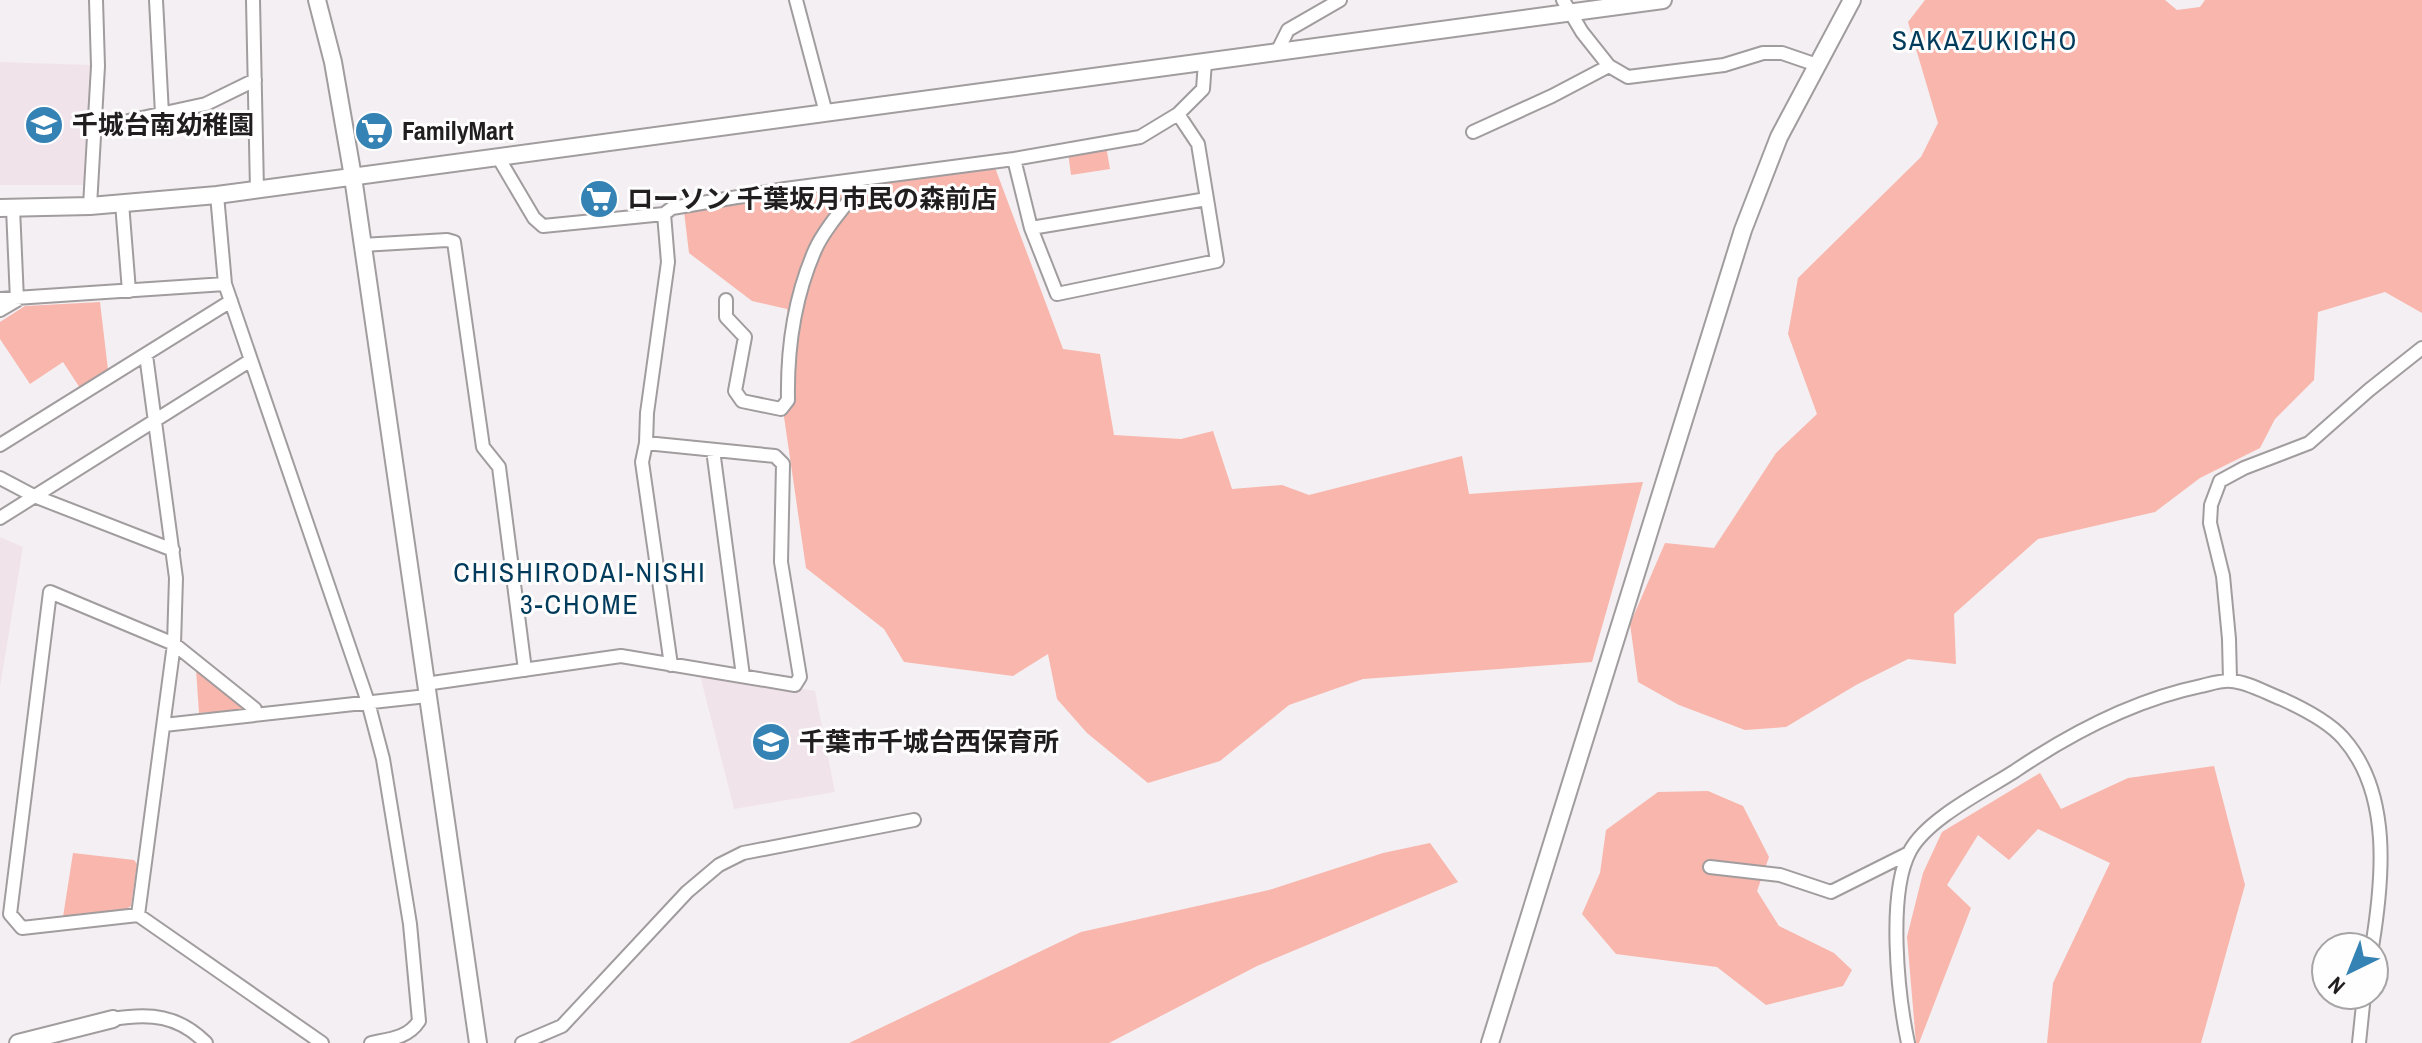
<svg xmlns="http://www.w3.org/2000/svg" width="2422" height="1043" viewBox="0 0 2422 1043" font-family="'Archivo Narrow','Noto Sans JP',sans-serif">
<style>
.built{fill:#f1e3ea}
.green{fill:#f8b6ac}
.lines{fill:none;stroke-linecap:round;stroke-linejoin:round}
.minor-casing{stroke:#a19c9e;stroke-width:16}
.tertiary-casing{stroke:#a19c9e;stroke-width:20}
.minor{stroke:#fff;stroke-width:12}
.tertiary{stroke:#fff;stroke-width:16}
.labels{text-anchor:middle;stroke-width:6;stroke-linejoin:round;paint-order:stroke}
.poi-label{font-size:26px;font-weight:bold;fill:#201e1f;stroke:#fffefe;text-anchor:start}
.neighbourhood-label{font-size:28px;letter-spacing:2px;fill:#003b5c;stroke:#fffefe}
</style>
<rect width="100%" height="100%" fill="#f4eff2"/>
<path class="built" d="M0 62 90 65 85 185H0Z
M0 537 23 547 0 687Z
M699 671 815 691 835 792 734 809Z"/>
<path class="green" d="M1925 0H2165L2177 10 2200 7 2205 0H2422V313L2385 292 2318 312 2314 380 2275 419 2260 448 2200 478 2155 512 2038 539 1954 614 1956 664 1908 659 1856 685 1786 727 1745 730 1679 705 1638 682 1630 624 1665 543 1714 548 1776 453 1817 414 1788 334 1798 278 1921 157 1938 123 1908 22Z
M1106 146 1110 169 1071 175 1068 152Z
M994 165 1063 349 1100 354 1114 435 1181 439 1213 431 1232 489 1282 485 1309 495 1462 456 1469 494 1643 482 1592 662 1363 679 1289 705 1220 761 1148 783 1087 733 1057 699 1048 654 1013 676 904 662 884 629 806 568 782 403 793 337 787 309 752 301 689 253 683 203 850 190Z
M100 302 108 370 80 388 63 362 30 384 0 339V322L25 306Z
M196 669 245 706V710L199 713Z
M2214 766 2245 885 2201 1043H2047L2053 983 2110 863 2038 829 2009 860 1978 835 1947 885 1971 908 1919 1043H1916L1907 937 1923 873 1942 832 2040 773 2061 809 2128 778Z
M1708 791 1743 806 1769 857 1757 891 1779 926 1834 953 1852 970 1843 986 1766 1005 1717 967 1616 954 1582 914 1600 873 1606 830 1658 792Z
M1430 843 1458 882 1257 966 1109 1043H849L1081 932 1269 890 1383 853Z
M73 853 134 860 137 864 131 906 125 910 63 917Z"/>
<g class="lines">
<defs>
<path id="minor" d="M156 0 162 114
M253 0 257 190
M796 0 826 113
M1563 0 1582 32 1609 66 1628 77 1724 65 1763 53H1782L1817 65
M1277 52 1288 30 1340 0
M96 128 206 104 255 80
M1473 132 1552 96 1609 66
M498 157 534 218 543 226 664 214 668 262 647 413 646 443 642 462 671 665
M1014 159 1031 228 1057 294 1217 261 1207 199
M217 195 225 284 368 702 383 759 410 924 419 1021C408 1038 390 1039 371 1043
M122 203 129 291
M90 206 98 66 96 0
M664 214 672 208 785 189 1014 159 1140 137 1178 114
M1031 228 1207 199 1198 144 1178 114 1203 89 1205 62
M362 245 447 240 454 242 483 447 499 467 525 670
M0 299 225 284
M726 300V317L745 337 735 391 742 401 781 409 788 400C787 348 794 298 815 250 825 227 850 201 865 180
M0 310 17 300 13 208
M0 445 231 301
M713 450 743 676
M0 478 34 496 173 550
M0 518 251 360
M2230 680 2229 639 2223 576 2210 523 2211 505 2220 481 2244 468 2309 443 2369 390 2422 348
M425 684 621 656 795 685 800 677 781 562 783 464 775 456 646 443
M255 715V709L174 644 50 592 10 914 22 928 138 915 322 1043
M164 725 427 696
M1710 867 1780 875 1831 892 1909 853
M138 915 174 644 176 578 146 355
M113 1019C150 1013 178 1015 206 1043
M522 1043 562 1026 687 892 719 865 743 853 914 820
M1908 1043C1898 996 1887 894 1910 851 1927 819 1984 791 2015 771 2071 733 2134 700 2201 686 2210 684 2222 680 2231 681 2248 682 2266 693 2282 699 2302 708 2328 721 2343 738 2392 793 2383 880 2372 947
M2359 1043 2364 995"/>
<path id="tertiary" d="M317 0 333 62 353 177 478 1043
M0 208 90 206 217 195 1663 0
M18 1043 113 1019
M1490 1043 1743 230 1779 137 1852 0"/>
</defs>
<use href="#minor" class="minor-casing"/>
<use href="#tertiary" class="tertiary-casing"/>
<use href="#minor" class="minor"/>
<use href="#tertiary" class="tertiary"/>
</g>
<defs>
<symbol id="school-disc" viewBox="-11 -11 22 22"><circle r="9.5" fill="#3582b4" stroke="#fffefe"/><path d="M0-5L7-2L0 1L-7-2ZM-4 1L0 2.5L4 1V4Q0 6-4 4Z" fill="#fff"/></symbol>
<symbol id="supermarket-disc" viewBox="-11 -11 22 22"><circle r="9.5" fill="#3582b4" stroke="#fffefe"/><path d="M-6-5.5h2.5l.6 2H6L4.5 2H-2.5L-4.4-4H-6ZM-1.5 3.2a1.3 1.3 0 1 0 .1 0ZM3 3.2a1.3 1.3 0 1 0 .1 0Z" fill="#fff"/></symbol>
</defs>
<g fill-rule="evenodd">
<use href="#school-disc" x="22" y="103" width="44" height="44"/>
<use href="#supermarket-disc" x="352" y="109" width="44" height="44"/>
<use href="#supermarket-disc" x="577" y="177" width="44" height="44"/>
<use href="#school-disc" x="749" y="720" width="44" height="44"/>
</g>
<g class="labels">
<g class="poi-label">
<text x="72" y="134">千城台南幼稚園</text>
<text x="402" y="140">FamilyMart</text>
<text x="627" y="208">ローソン 千葉坂月市民の森前店</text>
<text x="799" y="751">千葉市千城台西保育所</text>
</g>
<g class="neighbourhood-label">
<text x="1985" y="50">SAKAZUKICHO</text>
<text x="580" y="582">CHISHIRODAI-NISHI<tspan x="580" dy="32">3-CHOME</tspan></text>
</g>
</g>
<g transform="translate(2350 971) rotate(223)"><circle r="38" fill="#fffefe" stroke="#a6a4a5" stroke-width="2"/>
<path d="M0-6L14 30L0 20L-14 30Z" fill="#3582b4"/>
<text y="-12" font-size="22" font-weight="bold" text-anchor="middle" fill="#201e1f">N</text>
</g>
</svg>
